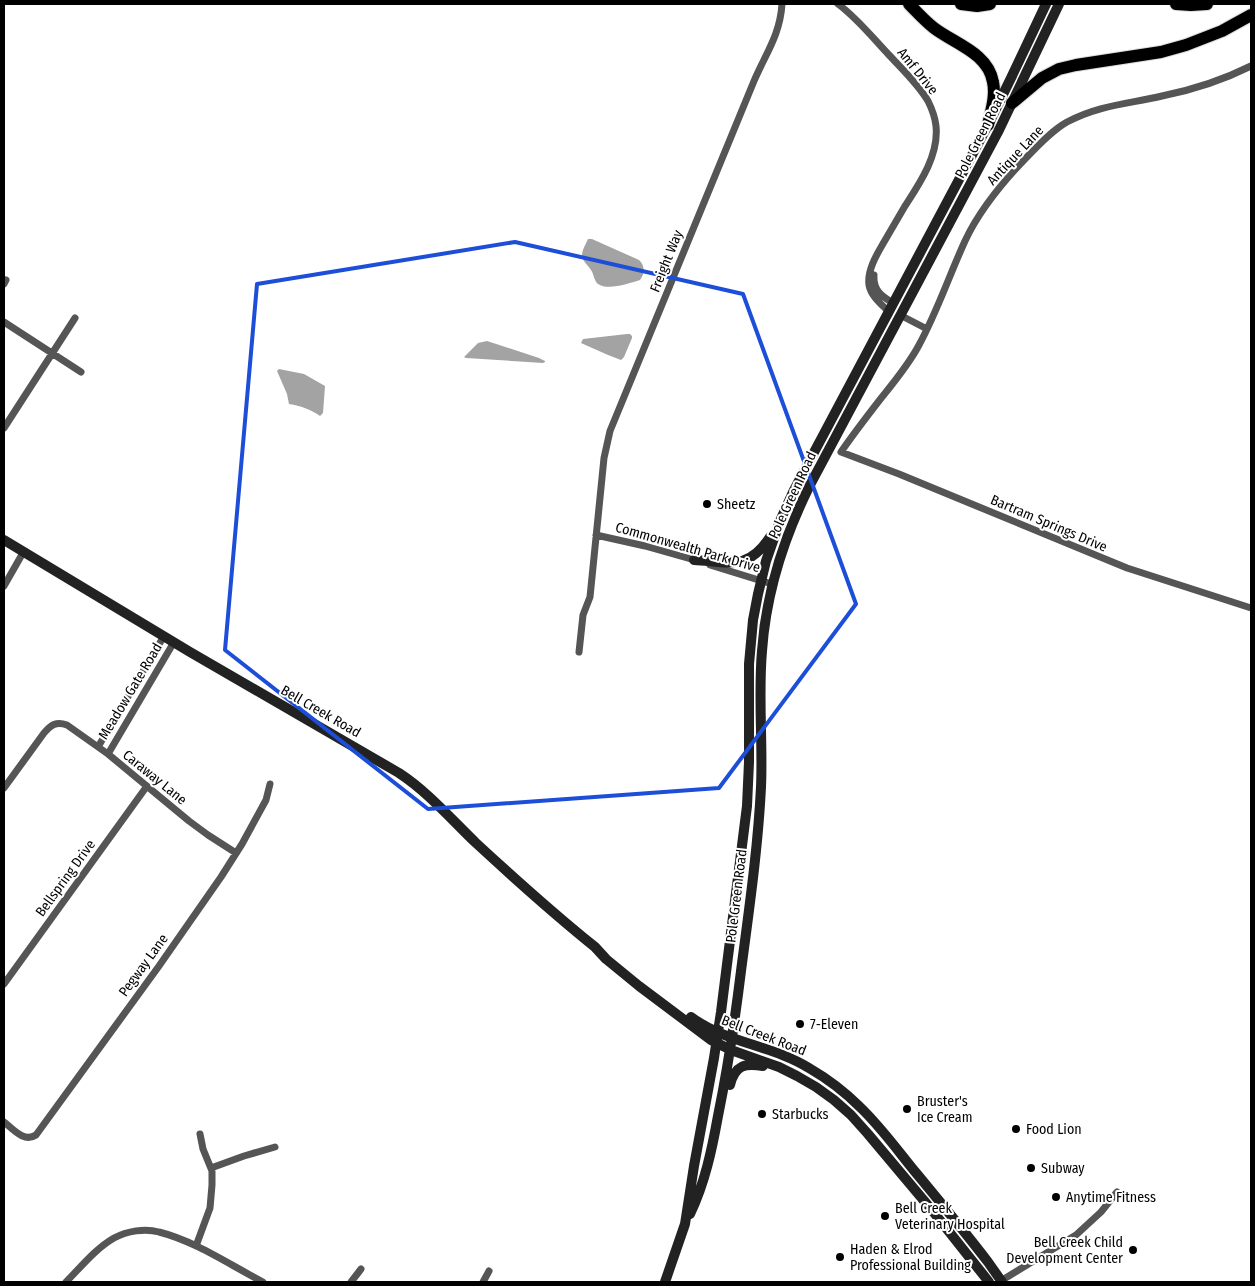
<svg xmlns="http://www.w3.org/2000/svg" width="1255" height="1286" viewBox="0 0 1255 1286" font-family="'Fira Sans Condensed',sans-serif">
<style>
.water{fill:#a3a3a3}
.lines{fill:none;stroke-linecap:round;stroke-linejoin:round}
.highway-casing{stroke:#dbdbdb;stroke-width:14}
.street{stroke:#555;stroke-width:7}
.secondary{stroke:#222;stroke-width:10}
.highway{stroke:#000;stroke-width:12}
.marked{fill:none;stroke:#1d4ed8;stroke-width:4;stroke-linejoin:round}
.poi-dot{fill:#000;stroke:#fff;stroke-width:2}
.labels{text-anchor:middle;stroke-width:4;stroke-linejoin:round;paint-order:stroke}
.street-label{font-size:14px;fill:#000;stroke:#fff}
.poi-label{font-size:14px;fill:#000;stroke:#fff;text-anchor:start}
</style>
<rect width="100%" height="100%" fill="#fff"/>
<path class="water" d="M588 239H592L639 260C645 265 645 274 640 280 630 283 608 291 598 284 594 281 594 274 591 270 589 267 586 264 584 261 579 254 585 246 588 239Z
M627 334H630L632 336V338L624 357 621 360 608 355 581 343 583 339Z
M487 341 539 358 545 361V362L543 363 466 358 464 357 478 343Z
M279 369 304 374 325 386 323 413 320 416C310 409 301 406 289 404L287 394 277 371Z"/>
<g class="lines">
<defs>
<path id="highway" d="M909 4C917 12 925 21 934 28 955 44 988 53 993 82 996 96 991 111 988 125
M961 4 977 6 990 4
M1176 4 1191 5 1207 4
M1012 103 1042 78 1059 69 1076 65 1161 52 1186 45 1222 31 1251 15"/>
</defs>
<use href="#highway" class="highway-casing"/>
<path class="street" d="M838 4C857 18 872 37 889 55 902 69 918 84 928 101 932 109 935 117 936 126 939 155 920 183 905 206 898 218 891 230 884 242 877 254 867 270 869 285 871 296 881 304 889 312
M1251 66C1223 80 1192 90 1162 96 1128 104 1099 105 1067 122 1051 131 1038 146 1025 159 1002 183 979 211 965 241 949 276 937 312 919 345 909 364 895 381 882 397 868 415 854 433 841 452L899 474 1127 568 1251 608
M874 275C873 290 881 296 893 303
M4 284 6 280
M900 315 927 329
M4 322 81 372
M4 428 75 318
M596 535 645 546 698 561
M710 565 772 584
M4 586 24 551
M579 652 583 615 590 597 604 458 610 431 754 81C766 53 780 35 782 4
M98 747 164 636
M108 754 174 642
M4 788 44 733C51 725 56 721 67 725L108 754 189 821 208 835 236 853
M4 984 147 786
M4 1122C13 1129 24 1143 36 1135L159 966 221 877 242 844 266 800 270 784
M211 1168 244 1156 275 1147
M196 1246 210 1208 212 1185V1171L203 1149 200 1134
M66 1282C81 1267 95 1249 114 1238 127 1231 145 1228 159 1232 195 1241 230 1265 263 1282
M351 1282 361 1269
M483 1282 489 1271
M999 1282 1076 1235 1101 1212 1117 1192"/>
<path class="secondary" d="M4 540 190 652 399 773C428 792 451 819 476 843 515 879 554 914 595 947L606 959 639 986 711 1040 731 1050 779 1067 797 1076 816 1087 834 1100 851 1115 868 1134 931 1209 989 1282
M694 560C729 562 748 571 770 537
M691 1017C726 1043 772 1045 809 1068 828 1079 845 1092 860 1107 881 1127 898 1151 917 1174 941 1203 965 1232 988 1262L1002 1282
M730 1085C735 1065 745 1063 763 1066
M690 1214C705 1183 712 1149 718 1116 728 1067 735 1020 741 971 749 910 758 848 761 787 763 742 758 696 762 651 766 593 784 537 810 485L998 132 1059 4
M665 1282 685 1224 694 1166 714 1058 721 1012 747 806 749 762V664L753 620 758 594 766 561 780 521 794 490 988 125 1011 78 1046 4"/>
<use href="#highway" class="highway"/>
</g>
<path class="marked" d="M515 242 743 294 856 604 719 788 428 809 225 650 257 284Z"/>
<g class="poi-dot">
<circle cx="707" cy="504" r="5"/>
<circle cx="800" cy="1024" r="5"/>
<circle cx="907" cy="1109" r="5"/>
<circle cx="762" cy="1114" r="5"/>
<circle cx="1016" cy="1129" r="5"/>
<circle cx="1031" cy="1168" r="5"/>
<circle cx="1056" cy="1197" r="5"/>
<circle cx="885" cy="1216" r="5"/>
<circle cx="1133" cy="1250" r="5"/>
<circle cx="840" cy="1257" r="5"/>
</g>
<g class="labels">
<g class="street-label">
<text transform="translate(918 71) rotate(51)" y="5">Amf Drive</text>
<text transform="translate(980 135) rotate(-63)" y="5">Pole Green Road</text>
<text transform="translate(1015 155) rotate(-47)" y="5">Antique Lane</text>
<text transform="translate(666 261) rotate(-68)" y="5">Freight Way</text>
<text transform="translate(792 495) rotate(-65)" y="5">Pole Green Road</text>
<text transform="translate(1049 523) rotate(23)" y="5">Bartram Springs Drive</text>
<text transform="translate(688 547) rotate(16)" y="5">Commonwealth Park Drive</text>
<text transform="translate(130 691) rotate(-59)" y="5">Meadow Gate Road</text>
<text transform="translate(321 711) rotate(30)" y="5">Bell Creek Road</text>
<text transform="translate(155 777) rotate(39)" y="5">Caraway Lane</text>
<text transform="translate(65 878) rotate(-54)" y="5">Bellspring Drive</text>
<text transform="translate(736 896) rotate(-83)" y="5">Pole Green Road</text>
<text transform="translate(143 965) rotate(-54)" y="5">Pegway Lane</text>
<text transform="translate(764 1035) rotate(21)" y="5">Bell Creek Road</text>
</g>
<g class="poi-label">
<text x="717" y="509">Sheetz</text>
<text x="810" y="1029">7-Eleven</text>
<text x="917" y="1106">Bruster's<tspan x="917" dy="16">Ice Cream</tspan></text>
<text x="772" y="1119">Starbucks</text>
<text x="1026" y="1134">Food Lion</text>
<text x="1041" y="1173">Subway</text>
<text x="1066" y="1202">Anytime Fitness</text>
<text x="895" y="1213">Bell Creek<tspan x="895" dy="16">Veterinary Hospital</tspan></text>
<text x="1123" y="1247" text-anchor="end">Bell Creek Child<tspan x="1123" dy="16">Development Center</tspan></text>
<text x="850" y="1254">Haden &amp; Elrod<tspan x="850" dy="16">Professional Building</tspan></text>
</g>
</g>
<rect width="1255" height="1286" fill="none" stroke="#000000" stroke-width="10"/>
</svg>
